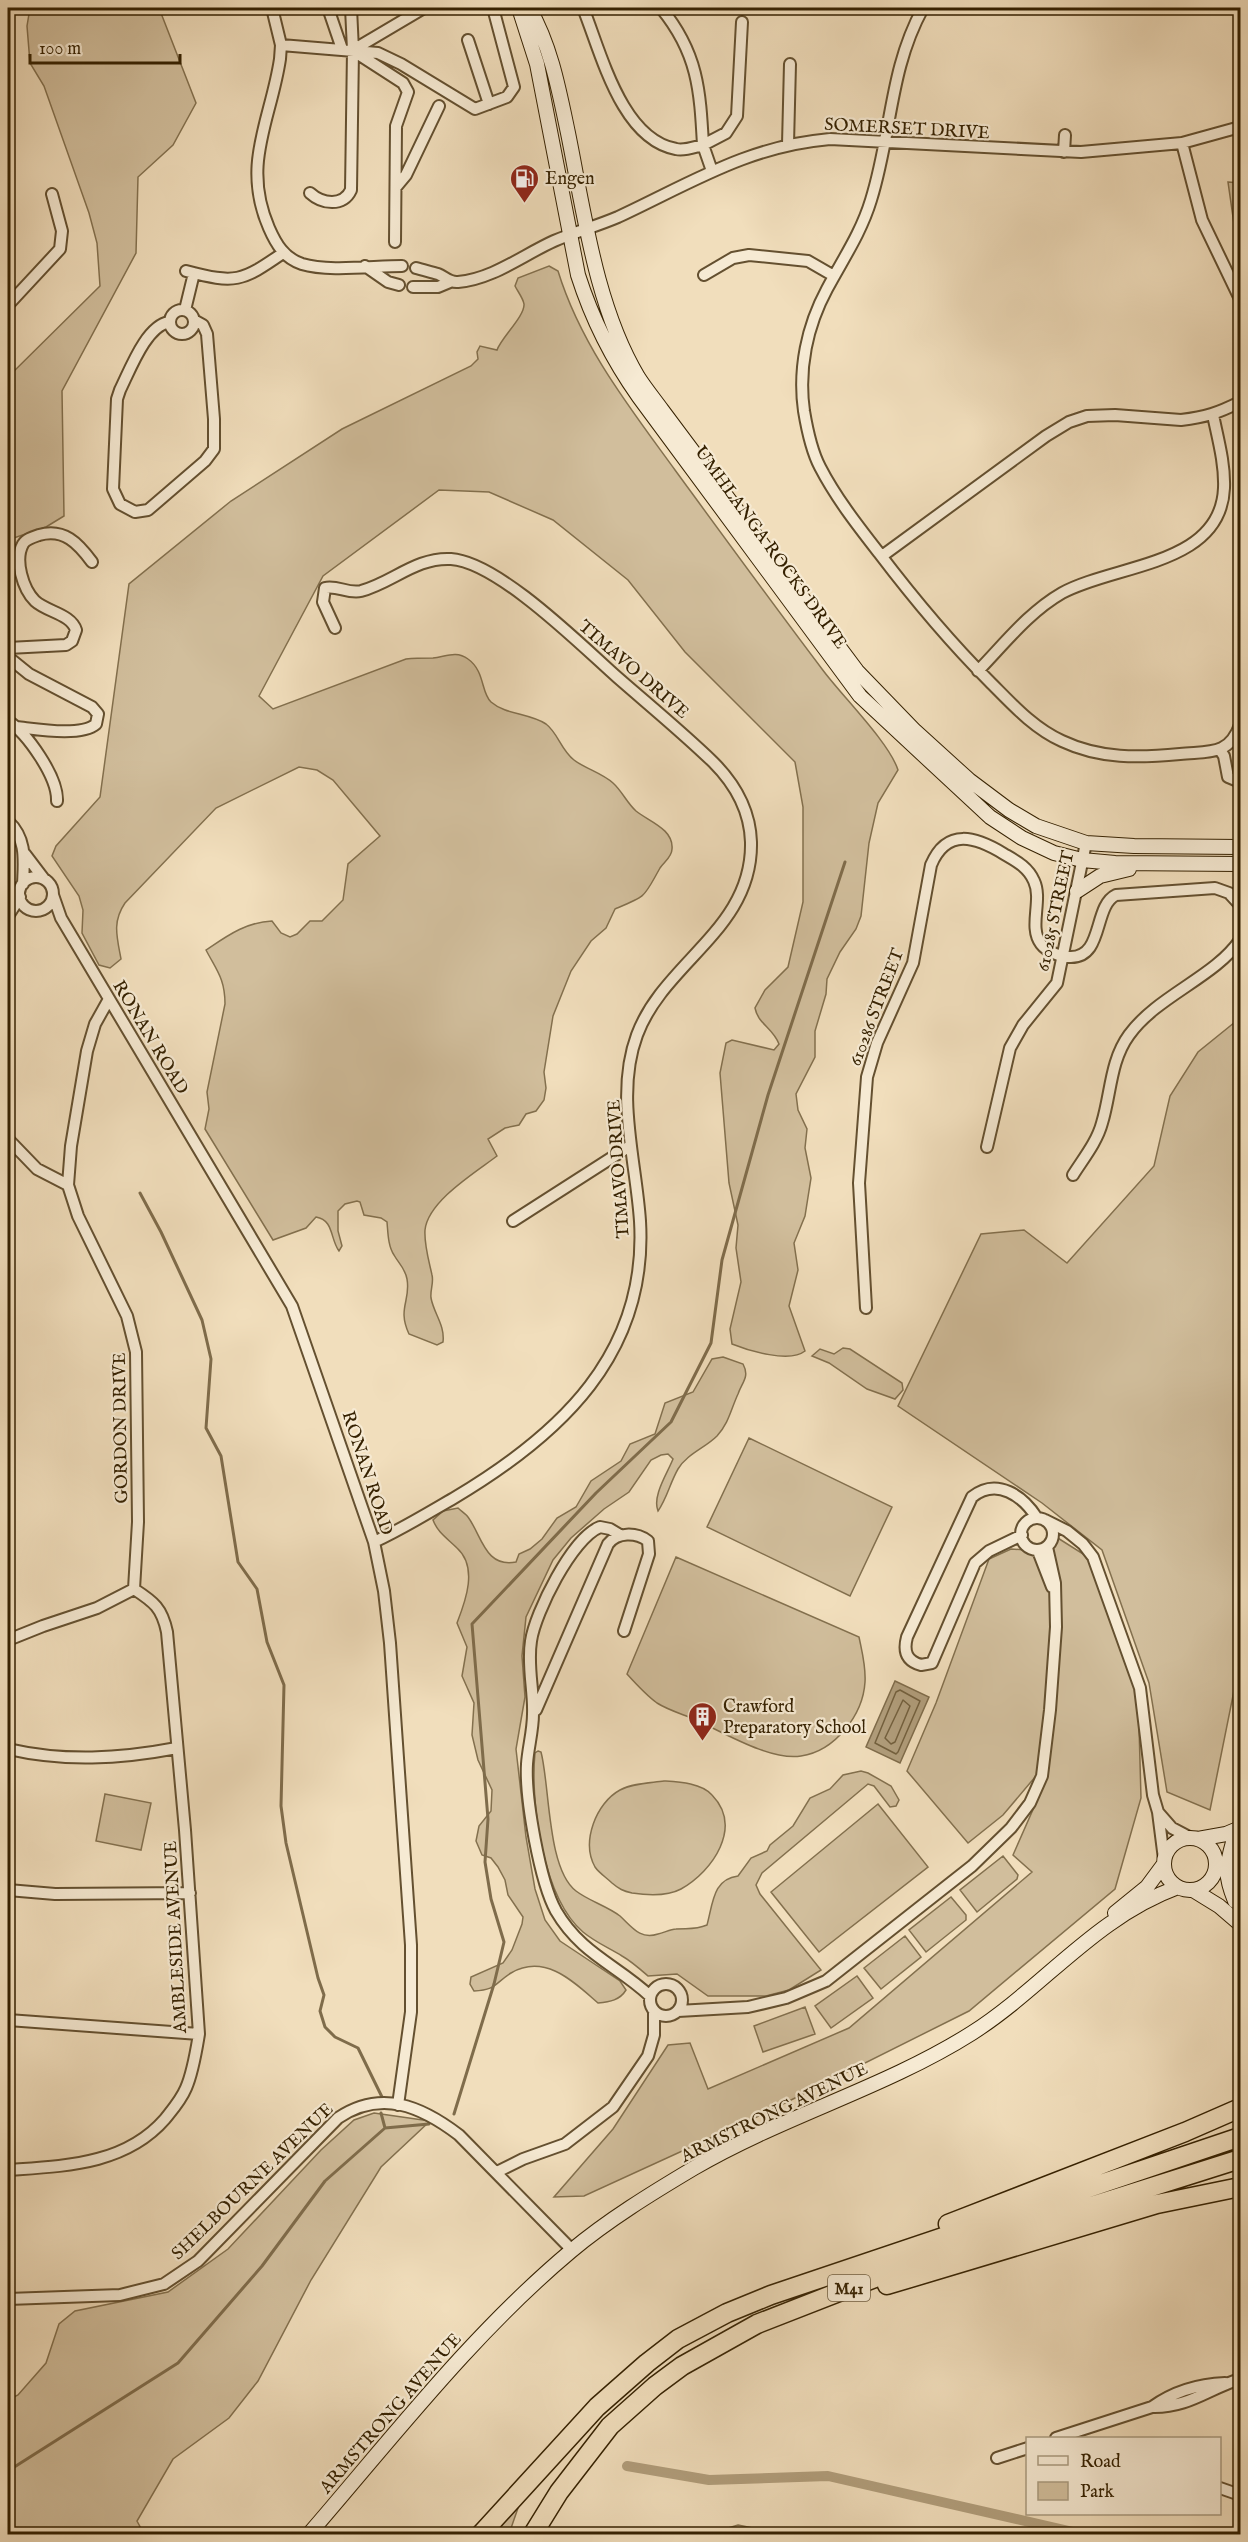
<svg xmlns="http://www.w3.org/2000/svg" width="1248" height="2542" viewBox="0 0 1248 2542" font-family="'IM FELL English',serif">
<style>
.green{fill:#d1be9c;stroke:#83704e;stroke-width:1.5}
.water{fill:#b19e7c;stroke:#7f6c4b;stroke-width:1.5}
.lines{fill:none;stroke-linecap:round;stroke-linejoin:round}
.shore{stroke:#73603e;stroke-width:1.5}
.stream{stroke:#7f6c4b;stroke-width:3}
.canal{stroke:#b19e7c;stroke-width:10}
.street-casing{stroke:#645030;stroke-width:14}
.secondary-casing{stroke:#352101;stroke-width:16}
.highway-casing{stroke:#352101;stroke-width:21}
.street{stroke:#f6ead3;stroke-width:10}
.secondary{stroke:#f6ead3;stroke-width:14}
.highway{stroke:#f1debc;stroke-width:18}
.labels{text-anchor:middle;stroke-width:4.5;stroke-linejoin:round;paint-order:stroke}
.shield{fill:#f6ead3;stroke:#6f5d40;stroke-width:1.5}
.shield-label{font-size:16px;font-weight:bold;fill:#352101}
.street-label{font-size:18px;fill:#352101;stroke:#f6ead3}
.poi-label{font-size:18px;fill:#352101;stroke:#f6ead3;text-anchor:start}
</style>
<rect width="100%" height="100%" fill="#f1debc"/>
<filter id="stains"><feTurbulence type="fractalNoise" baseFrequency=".00333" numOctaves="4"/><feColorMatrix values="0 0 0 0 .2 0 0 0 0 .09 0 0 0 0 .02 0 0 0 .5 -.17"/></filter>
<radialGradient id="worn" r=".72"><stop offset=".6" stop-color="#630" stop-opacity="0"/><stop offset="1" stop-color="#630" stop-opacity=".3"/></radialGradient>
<path class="green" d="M30 8H159L196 103 173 145 138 177 136 253 62 391 64 516 46 527 8 540V377L100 286 97 243 89 213 44 86 30 63 27 26Z
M1228 182 1240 183V245H1237Z
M549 266 558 271C581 346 630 408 675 470 724 537 772 603 822 669 841 695 889 742 898 770L878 803 869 843 861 916 856 929 840 952 827 979 826 994 815 1031V1057L796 1094 798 1110 807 1129 805 1148 811 1178 805 1216 794 1243 798 1270 789 1306 805 1351C790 1363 749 1351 732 1344L730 1329 741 1282 736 1248 738 1225 729 1183 720 1073 726 1043 732 1040 774 1050 779 1044C773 1028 758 1024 755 1008L765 990 788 967 803 902V807L795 762 685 652 628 580 553 520 489 492 439 490 323 576 259 696 273 709 406 659C415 658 424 658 433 658 445 657 456 650 468 659 485 671 481 693 491 702 506 715 529 713 546 724 558 733 561 750 574 760 586 769 602 773 613 783 622 791 627 803 636 811 648 821 674 829 672 849 672 857 664 862 660 868 643 898 648 895 615 909L606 928 591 941 571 971 553 1016 544 1072 546 1088 544 1100 536 1111 526 1114 519 1125 505 1128 488 1139 497 1156C476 1172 428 1201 425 1230 424 1245 429 1261 432 1275 434 1283 430 1290 431 1298 434 1314 445 1325 443 1342L437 1345 409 1334C397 1308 411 1301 407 1279 405 1268 399 1264 394 1255 388 1246 388 1233 387 1222L381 1218 364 1215 360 1202 357 1201 345 1204 338 1211V1231L342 1246 339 1251C330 1239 334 1220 316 1217L306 1228 273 1240 205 1129 209 1109 207 1092 225 1004C225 979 217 971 206 950 227 936 246 922 272 921L281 933 290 937 297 934 310 921H322L343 900 348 864 380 836 333 780 317 770 299 767 216 808 125 903C112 922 117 937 121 959L110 968 99 965 82 933 83 910 79 896 52 856 56 846 100 797 129 584 231 501 342 429 471 366 478 359 477 352 480 346 497 350C501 338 525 316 524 304 523 298 518 292 515 286L518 278Z
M1240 1018V1661L1210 1810 1167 1792 1149 1683 1102 1550 1042 1503 898 1406 981 1234 1024 1230 1067 1263 1154 1166 1170 1096 1198 1052Z
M843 1348 850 1349 902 1383 903 1390 895 1399 867 1389 829 1363 812 1356 820 1349 834 1354Z
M723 1357 743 1364C750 1377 742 1382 738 1394 731 1409 729 1423 717 1436 705 1448 687 1454 678 1469 670 1483 667 1498 658 1511 652 1496 667 1474 673 1459L668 1454 661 1455 651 1460 629 1492 604 1509 571 1538 553 1560 526 1617 522 1656 525 1697 516 1749 526 1837 535 1889 545 1920 560 1941 620 1981 626 1990C620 2000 610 2002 598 2003 574 1982 545 1953 511 1973 494 1984 496 1990 474 1991L470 1984 471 1977 503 1963 512 1950 522 1924 523 1917 508 1895 505 1880 498 1867 491 1858 482 1855 476 1841 479 1826 491 1811 492 1790 478 1760 472 1735 474 1703 462 1676 467 1647 457 1623C466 1600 478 1567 457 1548 447 1538 438 1533 433 1520L443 1511 458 1508C461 1511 466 1514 468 1517 482 1536 485 1568 516 1562L519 1554 530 1549 542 1539 557 1518 576 1507 591 1481 621 1461 630 1444 655 1434 665 1403 693 1392 712 1359Z
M749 1438 892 1507 850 1596 707 1527Z
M1053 1535 1088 1557 1138 1690 1141 1798 1115 1889 969 2011 763 2114 584 2196 554 2197 613 2129 668 2045 690 2043 708 2089 849 2028 1032 1872 1013 1855 1046 1780 1054 1709Z
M1011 1549 1027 1550 1037 1557 1050 1588V1643L1041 1770 1003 1815 968 1843 907 1771 936 1703 989 1559Z
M676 1557 859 1637C862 1652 866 1666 865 1682 863 1715 835 1751 801 1756 770 1761 723 1732 694 1719 682 1714 668 1710 657 1703 646 1695 636 1684 627 1674Z
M538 1751 541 1752C550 1786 547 1869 576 1891 589 1901 607 1906 620 1916 632 1927 640 1940 658 1934 664 1933 670 1929 676 1929 688 1928 695 1930 707 1925 713 1903 713 1879 738 1876L751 1858 767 1851 770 1845 793 1826 810 1798 830 1789 843 1775 861 1771 868 1773 891 1786 899 1800 896 1806 890 1807 874 1786 868 1784 762 1873 756 1885 760 1894 821 1970 789 1990 766 1996H708L677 1974 648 1976C640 1969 631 1961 622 1956 609 1948 595 1942 583 1932 543 1898 530 1802 535 1753Z
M664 1781C679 1782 701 1783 712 1795 743 1827 713 1871 681 1889 668 1896 646 1895 632 1893 623 1891 619 1889 612 1883 607 1878 599 1873 595 1867 581 1842 596 1803 620 1790 633 1783 650 1783 664 1781Z
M105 1794 151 1803 141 1850 96 1841Z
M878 1804 928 1867 819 1952 771 1892Z
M1003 1856 1018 1875 1017 1879 977 1912 960 1890Z
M951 1897 966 1915V1920L926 1952 909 1930Z
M905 1936 921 1957 881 1989 864 1968Z
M857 1976 873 1998 831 2028 815 2006Z
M805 2007 815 2034 763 2052 754 2026Z
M374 2113 430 2121 381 2167 311 2280 258 2381 229 2418 173 2459 137 2521 144 2534H8V2400L18 2395 46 2363 59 2324 75 2311 168 2292 228 2249 321 2150 354 2120Z
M527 2482 509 2534H466Z
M738 2525 782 2534H708Z"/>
<path class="water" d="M895 1681 929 1697 900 1763 866 1747Z"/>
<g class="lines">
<path class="shore" d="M900 1690 920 1701 898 1752 896 1754 875 1743 896 1692Z
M903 1700 910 1706 895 1742 891 1744 885 1738Z"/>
<path class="stream" d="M140 1193 161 1232 202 1320 211 1359 206 1428 221 1456 238 1562 257 1589 267 1642 284 1685 281 1806 286 1843 318 1978 324 1995 320 2011 325 2027 335 2037 358 2048 382 2097
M381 2113 385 2128
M454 2114 494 1984 504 1942 491 1899 485 1862 488 1819 472 1624 596 1493 671 1422 711 1343 722 1260 768 1095 845 862
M8 2471 178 2363 262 2266 325 2181 385 2128 429 2124"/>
<path class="canal" d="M627 2466 709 2480 828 2476 1082 2534"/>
<defs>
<path id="street" d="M272 8 281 45 280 59C271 120 241 164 269 228 276 244 284 258 302 264 328 272 373 266 402 266
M328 8 342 49
M583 8C601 52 621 139 676 149 685 151 694 147 703 145 700 90 698 53 661 8
M923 8C889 70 892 133 871 200 861 233 843 259 827 289 807 326 798 369 804 411 807 429 811 450 820 467 836 498 858 526 879 553 914 599 949 641 989 681 1011 703 1033 728 1062 741 1100 759 1139 758 1180 754 1209 751 1229 756 1240 725
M468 40 489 104
M281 45 378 53 401 64 475 109 507 97 514 87 493 8
M353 50 424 8
M355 52 403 83 408 92 396 126 395 242
M1182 143 1202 220 1240 299
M788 144 790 64
M1064 152 1065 135
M712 171 703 145 726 133 737 116 742 22
M396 187 406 175 439 106
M310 193C322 204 343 207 351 190L353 50 351 8
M365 266 388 282 399 285
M416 268C423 270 431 272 438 274 445 277 450 283 458 282 493 279 523 255 554 241 575 232 597 226 618 217 691 183 748 146 830 139L1081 152 1182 143 1240 127
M186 271C236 284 241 282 283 253
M704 275 733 258 749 255 808 261 834 276
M413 287H438L450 282
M8 305 60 249 62 231 52 194
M170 322a12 12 0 1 1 24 0a12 12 0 1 1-24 0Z
M185 310 194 273
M169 322C146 326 130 370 120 390L117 399 113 489 120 504 135 512 148 510 205 461 214 449V419L207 334 203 325 194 320
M882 556 1046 436 1069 422 1087 416 1115 415 1181 420C1206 417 1218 413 1240 402
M335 628 323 602 325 588C337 585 348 594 361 591 392 583 416 557 451 559 498 562 581 645 617 677 649 705 682 732 713 762 735 784 750 810 751 842 753 929 664 962 637 1035 615 1094 636 1160 640 1221 648 1354 560 1435 454 1498 428 1513 402 1529 374 1542
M8 648 66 645 72 641 76 630C71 614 47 612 35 601 23 589 14 560 23 544 26 539 33 537 39 535 64 528 78 543 92 562
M8 657 29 674 92 707 98 714 96 724C81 737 36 729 17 727
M978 671C1005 643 1029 612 1062 593 1115 564 1221 566 1224 488 1225 464 1218 439 1213 415
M8 721C27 733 58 777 57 801
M1220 750 1224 756 1228 777 1240 782
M8 821C27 839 24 860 23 884
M25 854 44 879
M19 894a17 17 0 1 1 34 0a17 17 0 1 1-34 0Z
M53 895 61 918 292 1306 374 1542 384 1591 390 1643 411 1945V2012L398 2105
M8 916 20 897
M109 999 95 1024 87 1051 71 1146 68 1185 78 1216 127 1316 136 1352 138 1522 134 1589
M8 1139 37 1169 68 1185
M987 1147 1010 1048 1023 1025 1057 983 1086 843
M1073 1175C1083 1159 1097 1142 1102 1123 1111 1094 1110 1061 1129 1035 1157 996 1215 977 1240 940
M513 1221 630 1146
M866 1308 859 1183 867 1077 877 1043 913 963 931 865C947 827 976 837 1004 854 1016 861 1028 867 1034 881 1043 900 1028 927 1041 944 1047 952 1061 957 1070 957 1104 958 1093 906 1116 895L1215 888 1229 893 1240 905
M1021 1534a16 16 0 1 1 32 0a16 16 0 1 1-32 0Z
M1045 1520 1067 1531 1083 1544 1093 1557 1140 1688 1153 1795 1158 1812 1164 1859
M620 1535 610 1529 600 1527C572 1538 535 1613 531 1641 527 1666 534 1690 533 1714 533 1731 528 1748 527 1764 525 1798 540 1882 556 1911 581 1954 617 1965 650 1996
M1022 1535 989 1551 975 1563 932 1663 921 1665C907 1661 903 1652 907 1637L972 1497C997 1477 1023 1496 1037 1518
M1038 1551 1052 1587
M8 1640 43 1626 97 1608 134 1589
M536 1710 608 1544C617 1532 636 1532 648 1541L649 1554 624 1631
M8 1749C65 1762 119 1759 177 1748
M1158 1812 1172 1828 1191 1838
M8 1890 55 1894 190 1893
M650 2000a16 16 0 1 1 32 0a16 16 0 1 1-32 0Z
M678 2011 748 2007 786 1998 826 1981 972 1866 1011 1828 1030 1803 1042 1776 1050 1710 1056 1627 1055 1583 1047 1547
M8 2020 199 2034
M8 2170C64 2166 125 2165 165 2119 173 2109 181 2100 186 2088 193 2072 196 2052 199 2034L185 1830 167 1632C162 1608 154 1602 134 1589
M497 2172 523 2159 565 2144 613 2107 648 2056 654 2035V2011
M8 2299 120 2295 164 2284 198 2261 338 2118C381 2089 421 2106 459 2135L572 2250
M1152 2407C1188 2408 1208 2389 1240 2379
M1056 2438 1152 2407C1173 2392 1199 2384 1225 2383
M997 2458 1028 2448
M1220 2488 1240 2495"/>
<path id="secondary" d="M519 8 537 64 578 275C592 319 612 359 639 397L860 696 990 817 1022 838 1054 853 1082 860 1115 863 1240 864
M529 8C551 46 559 90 568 133 584 212 596 307 638 377 645 388 654 399 662 410L857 671 915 731 969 780 1009 810 1036 826 1086 843 1134 846 1240 847
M1077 891 1100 876 1129 869
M1235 1835C1227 1864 1223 1872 1235 1901
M1164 1864a26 26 0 1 1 52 0a26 26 0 1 1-52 0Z
M1198 1839 1226 1834 1240 1828
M1193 1890 1219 1906 1240 1924
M1115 1913 1147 1887 1164 1864
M309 2534C393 2437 472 2334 571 2251 608 2220 652 2193 694 2168 783 2116 885 2088 972 2033 1044 1987 1094 1918 1178 1887"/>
<path id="highway" d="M948 2224 1185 2132 1240 2108
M887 2285 1157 2204 1240 2187
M481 2534 597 2407 647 2363 678 2339 727 2313 771 2295 1240 2137
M533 2534 559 2492 610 2426 655 2386 682 2366 757 2324 921 2260 1240 2159"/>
</defs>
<use href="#street" class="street-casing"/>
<use href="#secondary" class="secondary-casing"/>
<use href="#highway" class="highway-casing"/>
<use href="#street" class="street"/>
<use href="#secondary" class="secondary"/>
<use href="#highway" class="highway"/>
</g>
<defs>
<symbol id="fuel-pin" viewBox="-11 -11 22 30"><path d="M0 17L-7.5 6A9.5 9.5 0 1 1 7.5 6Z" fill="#8f2418" stroke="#f6ead3"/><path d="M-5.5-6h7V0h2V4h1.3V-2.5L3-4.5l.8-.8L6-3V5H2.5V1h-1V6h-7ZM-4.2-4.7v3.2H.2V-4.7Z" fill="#fff"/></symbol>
<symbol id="building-pin" viewBox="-11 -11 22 30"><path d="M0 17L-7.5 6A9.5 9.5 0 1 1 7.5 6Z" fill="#8f2418" stroke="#f6ead3"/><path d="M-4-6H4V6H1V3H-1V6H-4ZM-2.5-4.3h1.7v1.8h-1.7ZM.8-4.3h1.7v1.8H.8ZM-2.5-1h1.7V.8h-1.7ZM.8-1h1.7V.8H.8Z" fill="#fff"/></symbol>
</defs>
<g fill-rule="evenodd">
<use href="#fuel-pin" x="508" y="162" width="33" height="45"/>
<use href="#building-pin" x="686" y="1700" width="33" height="45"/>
</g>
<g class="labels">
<rect class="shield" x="828" y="2275" width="42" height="26" rx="4.5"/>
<g class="shield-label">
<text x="849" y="2294">M41</text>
</g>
<g class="street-label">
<text transform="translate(907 128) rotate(3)" y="6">SOMERSET DRIVE</text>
<text transform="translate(771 547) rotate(54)" y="6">UMHLANGA ROCKS DRIVE</text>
<text transform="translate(634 669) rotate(41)" y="6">TIMAVO DRIVE</text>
<text transform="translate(1055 911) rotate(-78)" y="6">610285 STREET</text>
<text transform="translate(876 1007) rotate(-69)" y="6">610286 STREET</text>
<text transform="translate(151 1037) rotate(59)" y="6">RONAN ROAD</text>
<text transform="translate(618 1169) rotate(-94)" y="6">TIMAVO DRIVE</text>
<text transform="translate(120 1428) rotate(-91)" y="6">GORDON DRIVE</text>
<text transform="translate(368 1473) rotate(72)" y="6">RONAN ROAD</text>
<text transform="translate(175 1937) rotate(-93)" y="6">AMBLESIDE AVENUE</text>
<text transform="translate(774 2112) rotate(-26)" y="6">ARMSTRONG AVENUE</text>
<text transform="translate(252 2181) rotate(-44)" y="6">SHELBOURNE AVENUE</text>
<text transform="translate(390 2413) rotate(-49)" y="6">ARMSTRONG AVENUE</text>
</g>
<g class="poi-label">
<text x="545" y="184">Engen</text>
<text x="723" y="1712">Crawford<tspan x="723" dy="21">Preparatory School</tspan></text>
</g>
</g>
<rect width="1248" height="2542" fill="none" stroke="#f1debc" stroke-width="30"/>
<rect x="9" y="9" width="1230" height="2524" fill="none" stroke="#352101" stroke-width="3"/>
<rect x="15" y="15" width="1218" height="2512" fill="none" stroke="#352101" stroke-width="1.5"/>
<rect x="1026" y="2437" width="195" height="78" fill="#f6ead3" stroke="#a99a7f" stroke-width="1.5"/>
<rect x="1038" y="2456" width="30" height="9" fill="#f6ead3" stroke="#a99a7f" stroke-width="1.5"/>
<text x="1080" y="2467" font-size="18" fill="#352101">Road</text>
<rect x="1038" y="2482" width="30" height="18" fill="#d1be9c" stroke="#a99a7f" stroke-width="1.5"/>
<text x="1080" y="2497" font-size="18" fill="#352101">Park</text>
<path d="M30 54v9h150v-9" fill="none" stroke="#352101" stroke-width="3"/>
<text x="39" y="54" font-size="18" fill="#352101" stroke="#f6ead3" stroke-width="4.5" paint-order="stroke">100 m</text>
<rect width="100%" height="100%" filter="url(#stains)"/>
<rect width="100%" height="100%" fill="url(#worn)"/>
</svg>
